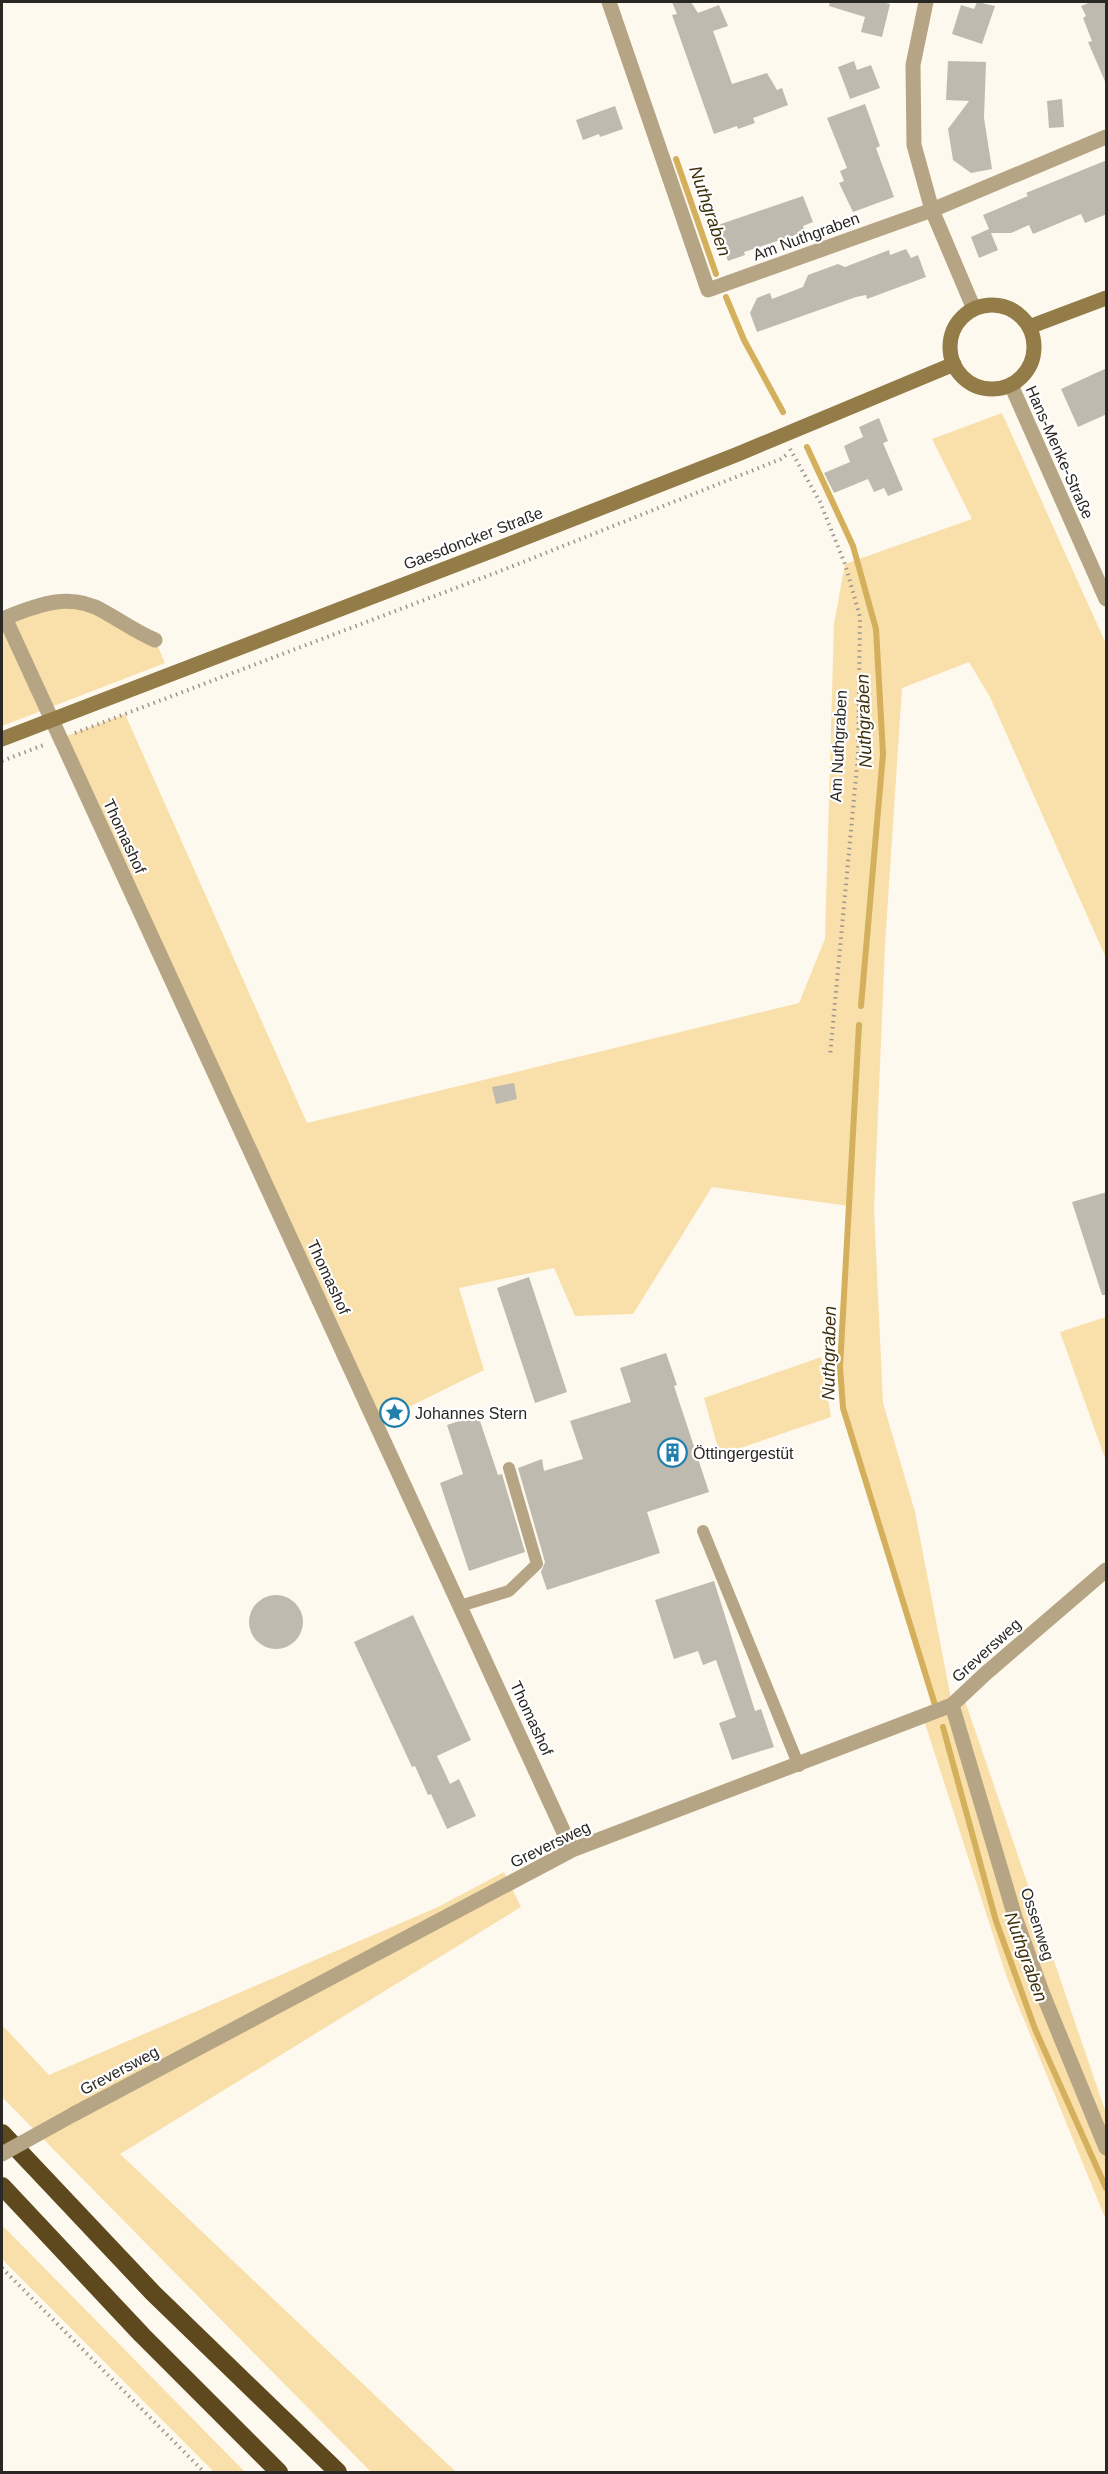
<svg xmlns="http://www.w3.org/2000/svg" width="1108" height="2474" viewBox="0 0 1108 2474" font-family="Helvetica,sans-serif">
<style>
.green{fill:#f9dfa9}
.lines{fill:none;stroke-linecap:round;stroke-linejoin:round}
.stream{stroke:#d4af5c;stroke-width:6}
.building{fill:#bebab0}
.path{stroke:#9a9790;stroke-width:4;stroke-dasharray:1.5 4.5;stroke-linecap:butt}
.lane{stroke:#b5a584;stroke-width:12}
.street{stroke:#b5a584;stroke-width:15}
.secondary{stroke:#947c49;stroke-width:15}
.highway{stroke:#5d491d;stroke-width:18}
.street-bridge{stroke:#b5a584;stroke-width:15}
.labels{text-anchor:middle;stroke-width:4.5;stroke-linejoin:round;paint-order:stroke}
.street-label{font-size:16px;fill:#2a2824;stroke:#fff}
.poi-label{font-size:16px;fill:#2a2824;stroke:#fff;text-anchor:start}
.water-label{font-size:18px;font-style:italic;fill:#40310c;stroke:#fff}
</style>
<rect width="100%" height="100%" fill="#fdf9ef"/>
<path class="green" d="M1002 413 1106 644V958L990 697 969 662 902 688 885 945 874 1209 883 1403 915 1512 952 1704 963 1695 1106 2113V2220L1007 1978 923 1717 935 1705 843 1408 840 1367 849 1206 712 1187 633 1314 575 1316 554 1268 459 1288 484 1370 376 1423 59 739 125 714 307 1123 799 1003 825 939 834 624 845 564 972 519 932 439Z
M66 600 155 640 165 663 2 726V619Z
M1106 1317V1461L1060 1332Z
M821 1357 831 1417 720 1455 704 1398Z
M504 1872 521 1907 120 2154 456 2472H371L2 2097V2025L49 2075 438 1907Z
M2 2225 245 2472H214L2 2259Z"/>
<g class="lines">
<path class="stream" d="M676 159 716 274
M726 297 744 340 783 412
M807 447 853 546 876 629 883 754 861 1006
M859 1025 840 1367 843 1408 935 1705
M943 1727 996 1921 1035 2029 1106 2188"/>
</g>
<path class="building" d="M672 2H691L698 13 719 5 728 26 713 31 732 84 767 73 777 90 782 88 788 105 753 118 755 123 738 129 737 126 714 134 672 15 677 14Z
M830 2H881L890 4 882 37 861 32 865 17 829 6Z
M977 2 995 6 982 44 952 34 961 5 974 9Z
M1091 2H1107V86L1088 42 1092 41 1083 18 1086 16 1081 6Z
M854 61 857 70 871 65 880 88 850 99 838 67Z
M948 61 986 62 984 118 992 169 971 173 953 160 948 129 969 101 946 100Z
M1062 99 1064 127 1049 128 1047 101Z
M865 104 880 146 876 148 894 197 853 212 839 183 844 181 840 171 847 168 827 118Z
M615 106 623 129 600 137 599 134 583 140 576 120Z
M1107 160V214L1085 223 1081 214 1033 234 1029 225 1011 233H991L998 250 979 258 971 237 989 229 983 215 1028 196 1026 193Z
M803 196 813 222 803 226 805 232 744 252 745 255 728 261 715 226Z
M906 249 911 258 918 255 926 277 867 299 866 295 856 297 757 332 750 313 757 298 770 293 772 299 803 287 808 275 838 264 845 267 889 250 890 255Z
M1107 368V414L1078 427 1061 389Z
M879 418 888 441 883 443 903 490 888 496 884 488 874 492 868 479 834 493 824 473 850 462 844 446 863 437 859 427Z
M514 1083 517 1099 496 1104 492 1087Z
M1107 1192V1295H1102L1072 1202Z
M529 1277 567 1392 535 1403 497 1288Z
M666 1353 677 1385 674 1386 709 1492 647 1512 660 1553 547 1590 541 1572 545 1562 518 1468 542 1459 544 1471 583 1459 570 1421 631 1402 620 1368Z
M478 1415 498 1475 502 1474 525 1552 469 1571 440 1483 463 1474 447 1425Z
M714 1581 755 1711 761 1709 774 1747 732 1760 719 1723 736 1717 716 1660 703 1665 698 1651 674 1659 655 1600Z
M249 1622a27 27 0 1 1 54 0a27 27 0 1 1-54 0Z
M413 1615 471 1740 437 1756 450 1784 459 1779 476 1816 447 1829 431 1794 428 1795 415 1766 412 1767 354 1642Z"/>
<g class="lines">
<path class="path" d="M790 449 820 502 845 564 860 617 858 755 830 1056
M75 733 503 570 781 459 786 455
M2 761 46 744
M2 2268 204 2472"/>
<path class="lane" d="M703 1531 799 1766
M460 1606 509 1591 537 1564 509 1468"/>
<path class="street" d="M609 2 708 290 932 210 1106 137
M926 2 913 65 914 145 932 210 974 309
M1011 385 1106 599
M5 618 572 1850
M2 619C35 606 68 591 103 611 121 621 136 632 155 640
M952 1705 1015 1917 1042 1992 1106 2148
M74 2114 572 1850 952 1705 985 1674 1106 1570"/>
<path class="secondary" d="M950 347a42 42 0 1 1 84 0a42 42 0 1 1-84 0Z
M1029 327 1106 298
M2 739 494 550 738 454 954 364"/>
<path class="highway" d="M2 2133 153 2293 338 2472
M2 2186 142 2335 279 2472"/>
<path class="street-bridge" d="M2 2154 74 2114"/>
</g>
<defs>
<symbol id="sight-ring" viewBox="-11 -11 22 22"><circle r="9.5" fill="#fff" stroke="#217fab" stroke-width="1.5"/><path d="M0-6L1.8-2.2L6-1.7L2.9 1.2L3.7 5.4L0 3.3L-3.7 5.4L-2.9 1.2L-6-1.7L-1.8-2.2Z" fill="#217fab"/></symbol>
<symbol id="building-ring" viewBox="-11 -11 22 22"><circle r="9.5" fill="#fff" stroke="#217fab" stroke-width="1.5"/><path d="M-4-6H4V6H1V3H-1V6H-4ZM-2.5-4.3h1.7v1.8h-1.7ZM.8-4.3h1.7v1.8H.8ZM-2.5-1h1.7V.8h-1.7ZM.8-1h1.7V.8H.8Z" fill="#217fab"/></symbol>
</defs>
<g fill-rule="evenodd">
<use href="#sight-ring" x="378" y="1396" width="33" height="33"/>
<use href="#building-ring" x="656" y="1436" width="33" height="33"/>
</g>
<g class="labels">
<g class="street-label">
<text transform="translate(806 236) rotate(-20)" y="6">Am Nuthgraben</text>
<text transform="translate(1060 452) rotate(66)" y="6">Hans-Menke-Straße</text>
<text transform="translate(473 538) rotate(-21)" y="6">Gaesdoncker Straße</text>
<text transform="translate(838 746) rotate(-87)" y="6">Am Nuthgraben</text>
<text transform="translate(125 836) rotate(65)" y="6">Thomashof</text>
<text transform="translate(329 1277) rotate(65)" y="6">Thomashof</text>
<text transform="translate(986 1650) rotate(-42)" y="6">Greversweg</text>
<text transform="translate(532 1718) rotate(65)" y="6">Thomashof</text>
<text transform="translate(550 1844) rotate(-26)" y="6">Greversweg</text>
<text transform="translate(1038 1924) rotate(72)" y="6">Ossenweg</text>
<text transform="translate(119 2070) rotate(-28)" y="6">Greversweg</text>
</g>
<g class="poi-label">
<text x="415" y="1419">Johannes Stern</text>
<text x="693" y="1459">Öttingergestüt</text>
</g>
<g class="water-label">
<text transform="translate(710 211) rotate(71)" y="6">Nuthgraben</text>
<text transform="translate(864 721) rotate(-92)" y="6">Nuthgraben</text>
<text transform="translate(829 1353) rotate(-89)" y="6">Nuthgraben</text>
<text transform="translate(1026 1957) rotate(70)" y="6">Nuthgraben</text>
</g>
</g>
<rect width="1108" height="2474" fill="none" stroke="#2a2824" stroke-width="6"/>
</svg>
